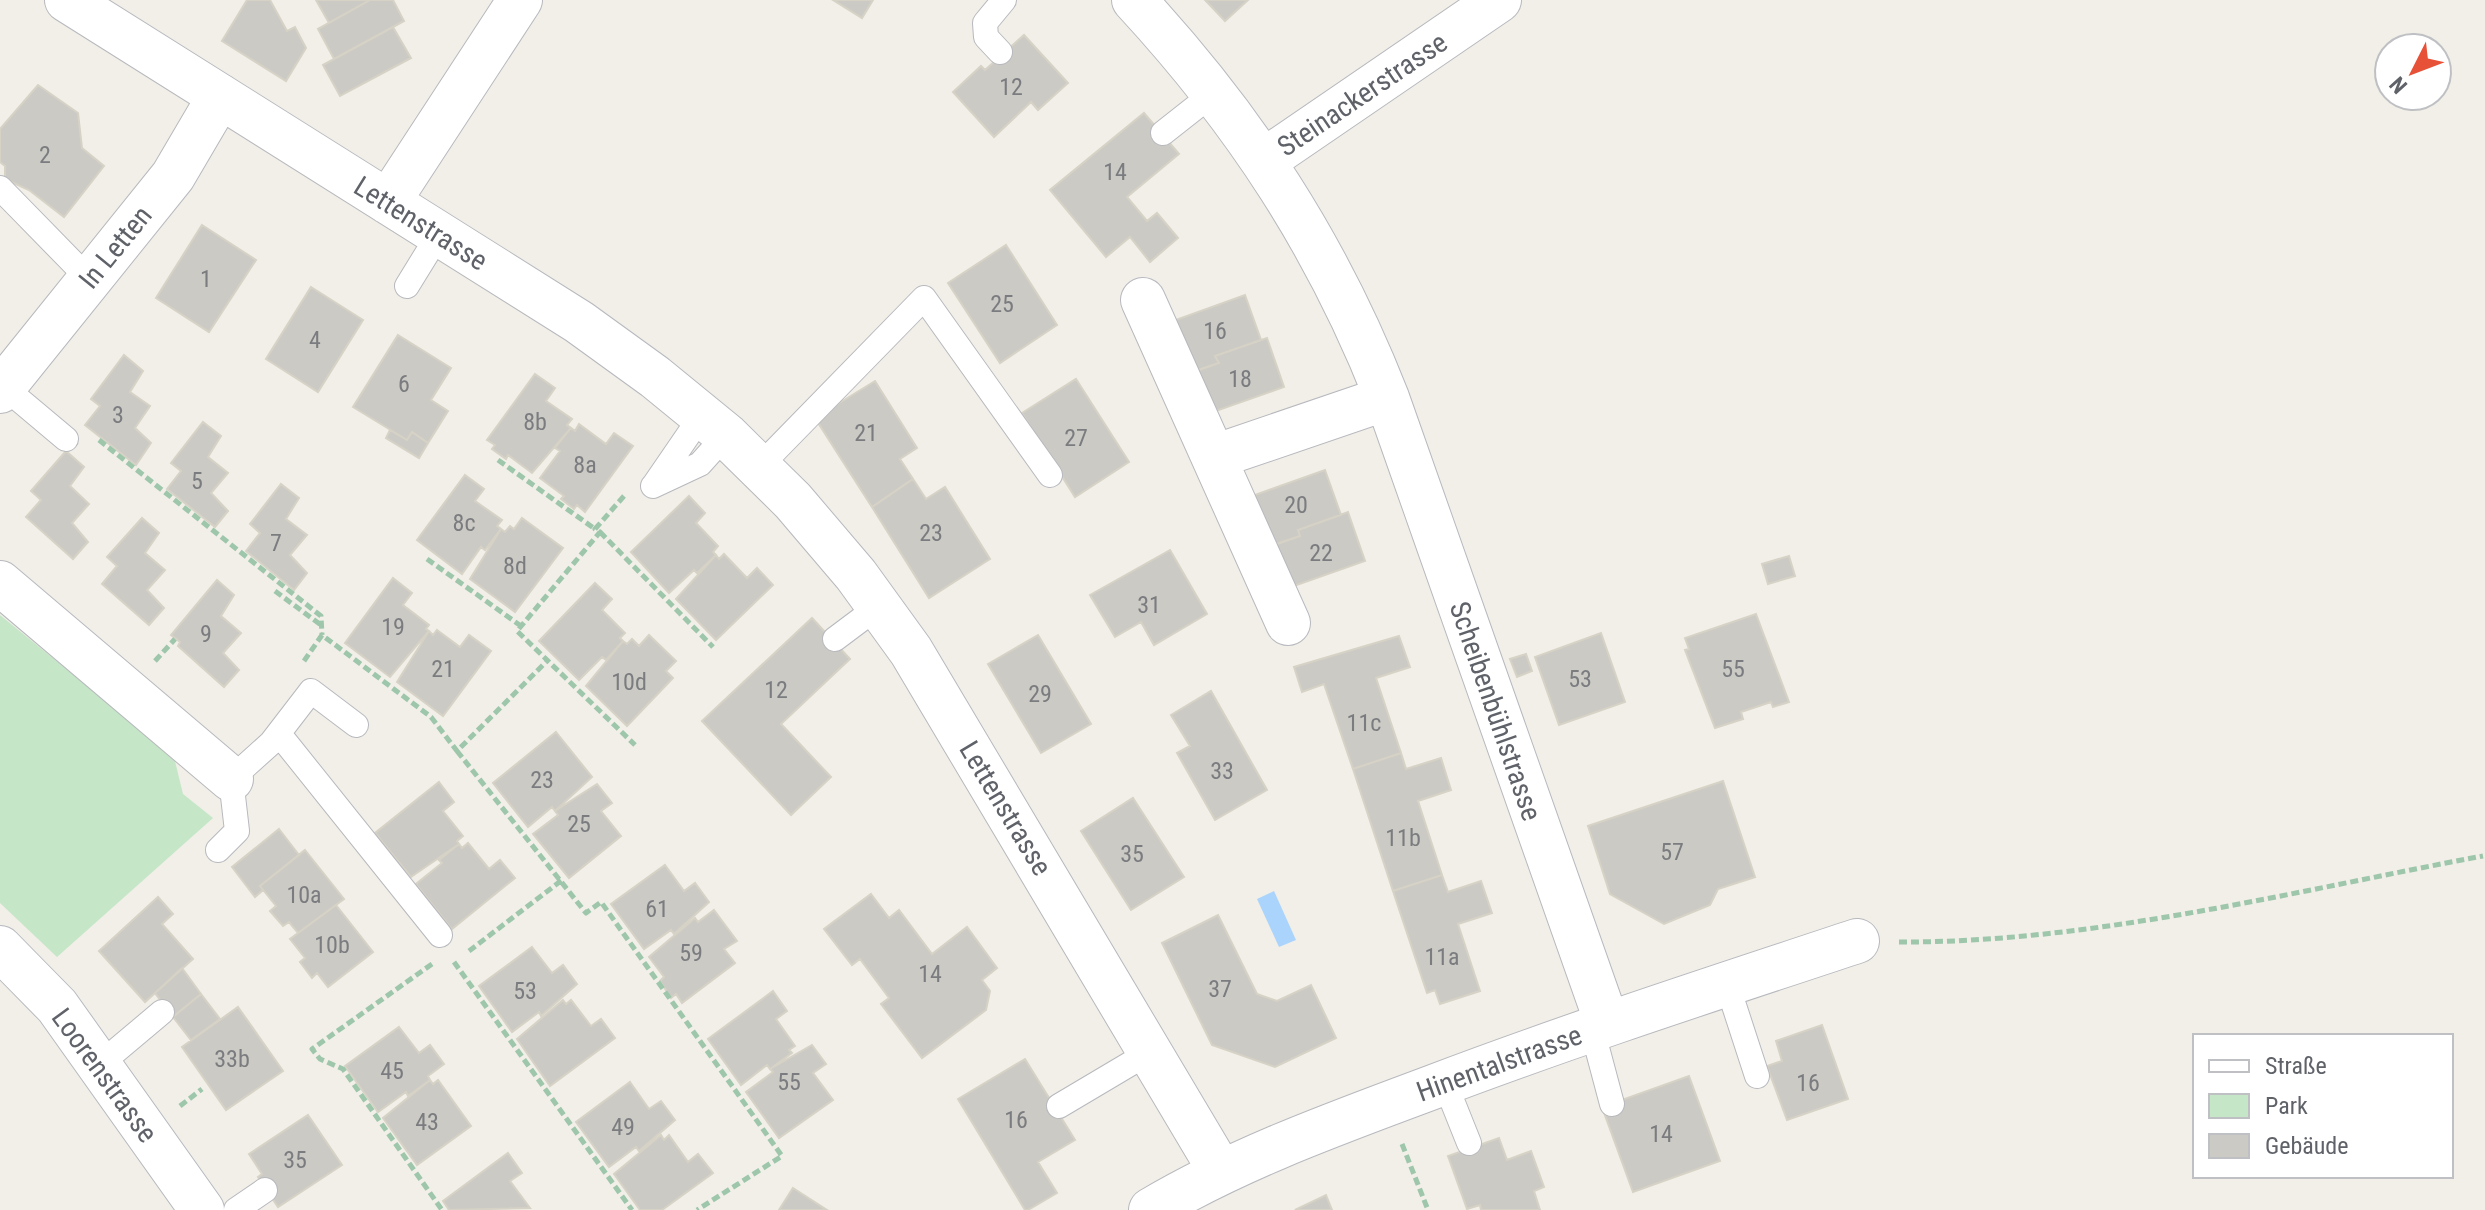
<svg xmlns="http://www.w3.org/2000/svg" width="2485" height="1210" viewBox="0 0 2485 1210" font-family="'Roboto Condensed',sans-serif">
<style>
.green{fill:#c5e7c7}
.water{fill:#abd4fd}
.building{fill:#cccac5;stroke:#d6d2c6;stroke-width:2}
.lines{fill:none;stroke-linecap:round;stroke-linejoin:round}
.lane-casing{stroke:#b8b9be;stroke-width:26}
.street-casing{stroke:#b8b9be;stroke-width:46}
.secondary-casing{stroke:#b6b9bf;stroke-width:46}
.path{stroke:#9dc6ab;stroke-width:5;stroke-dasharray:8 4;stroke-linecap:butt}
.lane{stroke:#fff;stroke-width:24}
.street{stroke:#fff;stroke-width:44}
.secondary{stroke:#fff;stroke-width:44}
.labels{text-anchor:middle;stroke-width:8;stroke-linejoin:round;paint-order:stroke}
.number-label{font-size:24px;fill:#7a7c7f}
.street-label{font-size:28px;fill:#5f6268;stroke:#fff}
</style>
<rect width="100%" height="100%" fill="#f1efe8"/>
<path class="green" d="M0 615 174 757 183 794 213 818 57 957 0 903Z"/>
<path class="water" d="M1274 891 1296 940 1279 947 1257 899Z"/>
<path class="building" d="M247 0H270L287 31 295 27 306 48 286 81 222 41Z
M316 0H370L329 23Z
M370 0H393L404 21 334 59 318 29Z
M833 0H873L862 18Z
M1205 0H1248L1225 21Z
M393 27 411 58 340 96 323 65Z
M1024 35 1068 83 1038 110 1031 102 994 137 953 92 981 66 985 70Z
M38 85 78 113 82 148 104 166 64 217 29 190 5 179V166L0 162V129Z
M1144 113 1179 154 1127 197 1147 221 1157 213 1178 238 1150 262 1130 237 1106 257 1050 190Z
M202 225 256 260 209 332 156 298Z
M1006 245 1057 325 1000 363 948 283Z
M311 287 363 320 318 392 266 359Z
M1245 295 1261 340 1215 356 1219 363 1188 374 1170 322Z
M398 335 451 368 431 400 448 411 428 443 412 432 407 440 353 407Z
M1267 338 1284 387 1210 413 1195 371 1219 363 1215 356Z
M124 355 143 371 130 392 150 406 135 428 151 443 136 465 85 425 100 406 91 399Z
M535 374 555 388 546 401 572 419 567 425 571 428 532 473 508 455 506 459 492 449 495 445 487 440Z
M1076 379 1129 462 1075 497 1022 413Z
M875 381 917 448 900 459 913 479 872 507 815 418Z
M203 422 221 436 208 457 228 473 211 493 228 511 215 527 167 489 181 471 171 463Z
M579 424 606 444 614 433 633 446 585 512 577 505 574 509 561 499 564 496 540 478 560 451 555 448 571 428 575 431Z
M390 430 407 440 412 432 428 443 419 458 386 438Z
M66 451 84 467 70 486 89 504 72 523 88 542 73 559 26 517 41 500 31 491Z
M1325 470 1341 515 1298 530 1300 536 1269 547 1252 496Z
M465 475 484 489 475 501 502 520 497 526 501 529 485 550 481 547 462 574 417 540Z
M913 479 926 499 945 487 990 559 929 598 872 507Z
M281 484 299 498 286 519 307 535 290 555 307 573 294 590 246 551 260 533 250 524Z
M689 496 705 513 696 523 718 546 713 552 716 555 697 573 694 570 669 593 631 552Z
M1348 512 1365 561 1291 587 1276 544 1300 536 1298 530Z
M142 518 159 533 145 553 165 570 147 590 164 608 149 625 102 584 117 566 107 557Z
M522 518 563 548 515 612 470 579 501 529 505 532 510 526 514 529Z
M1170 550 1207 614 1154 645 1141 622 1115 637 1090 595Z
M724 554 747 578 757 568 773 585 716 640 676 599 716 555 719 559Z
M1789 556 1795 576 1768 584 1762 564Z
M393 578 412 593 403 605 429 625 426 629 429 631 390 677 345 643Z
M217 580 234 595 221 616 241 633 223 653 239 670 224 687 178 646 180 642 171 635Z
M595 583 612 599 602 610 625 633 620 638 623 641 606 660 602 657 579 680 539 641Z
M1756 614 1789 702 1773 707 1771 702 1741 712 1743 719 1715 728 1685 650 1689 649 1685 638Z
M812 618 850 659 781 724 831 777 791 815 702 721Z
M437 630 460 647 469 635 491 651 443 716 397 682 429 631 433 635Z
M1601 633 1625 702 1559 725 1535 657Z
M649 635 676 661 666 671 673 678 627 726 586 686 623 641 627 644 632 639 639 646Z
M1038 635 1091 724 1041 753 988 664Z
M1399 636 1410 667 1376 678 1401 753 1353 769 1324 684 1302 692 1294 667Z
M1526 654 1532 671 1517 677 1510 659Z
M1211 691 1267 790 1215 820 1177 753 1190 746 1171 715Z
M556 732 592 777 555 811 552 807 528 827 493 783Z
M1401 753 1406 769 1441 758 1451 790 1418 801 1442 875 1393 891 1353 769Z
M1723 781 1755 877 1718 889 1710 905 1664 924 1610 894 1588 826Z
M439 782 454 802 443 811 463 836 457 841 459 844 411 877 375 833Z
M597 784 612 803 601 811 621 836 569 878 533 834 558 815 555 811Z
M1133 798 1184 877 1131 910 1081 831Z
M279 829 299 855 260 886 263 890 255 897 232 867Z
M468 843 489 869 500 860 515 878 452 929 416 884 442 863 439 860 459 844 462 848Z
M305 850 344 899 298 933 289 922 283 926 270 911 276 906 260 886Z
M665 865 684 891 695 883 709 902 674 934 671 930 644 949 611 904Z
M1442 875 1448 892 1481 881 1492 913 1458 924 1480 991 1440 1004 1435 990 1427 993 1393 891Z
M871 894 889 918 899 910 932 954 967 927 997 968 982 980 990 991 986 1010 922 1058 881 1004 889 998 860 959 852 965 824 929Z
M158 897 173 914 162 924 193 959 145 1002 99 951Z
M336 905 373 952 328 987 317 973 312 978 300 962 305 958 290 939Z
M714 910 737 941 724 949 735 963 682 1003 676 994 671 998 660 981 664 977 649 957 695 918 698 922Z
M1218 915 1257 994 1277 1001 1311 985 1336 1038 1275 1067 1212 1045 1162 943Z
M532 947 552 973 563 965 577 984 541 1016 539 1012 512 1032 479 986Z
M182 968 201 994 173 1017 155 993Z
M773 991 787 1011 776 1019 795 1046 789 1050 792 1053 770 1069 767 1065 741 1085 708 1039Z
M201 994 220 1019 191 1040 173 1017Z
M563 1000 566 1004 571 1000 591 1026 601 1019 615 1038 550 1086 517 1039Z
M238 1007 283 1071 226 1110 182 1047Z
M1822 1025 1848 1099 1787 1120 1767 1066 1782 1061 1776 1041Z
M399 1027 419 1053 430 1045 444 1064 428 1076 430 1080 408 1096 406 1092 378 1112 345 1066Z
M812 1045 826 1064 813 1073 833 1100 779 1138 746 1092 773 1072 770 1069Z
M1025 1059 1075 1140 1038 1162 1057 1193 1028 1210H1025L958 1099Z
M1689 1076 1720 1161 1633 1192 1602 1107Z
M430 1080 433 1084 438 1080 471 1126 417 1165 383 1118Z
M630 1082 649 1109 661 1101 675 1120 639 1151 636 1147 609 1167 576 1122Z
M308 1115 342 1165 278 1207 258 1177 262 1174 249 1154Z
M661 1135 664 1140 669 1135 688 1162 698 1154 713 1173 662 1210H640L614 1174Z
M1499 1138 1507 1160 1531 1151 1544 1187 1534 1191 1540 1210H1481L1480 1205 1467 1209 1448 1156Z
M508 1153 522 1173 510 1181 530 1208 449 1210 443 1201Z
M793 1188 827 1210H779Z
M1326 1195 1332 1210H1295Z"/>
<g class="lines">
<defs>
<path id="lane" d="M1000 52 986 37 985 23 1004 0
M1163 133 1215 92
M0 188 89 279
M407 286 439 234
M4 387 66 439
M759 467 924 298 1050 475
M654 485 702 415
M653 486 700 464 726 435
M835 639 879 606
M279 734 440 935
M218 850 237 831 231 779 271 743 311 691 356 725
M1727 984 1757 1076
M1592 1029 1612 1104
M99 1065 162 1012
M1445 1083 1469 1143
M1059 1106 1150 1052
M236 1210 265 1190"/>
<path id="street" d="M67 0 579 322 655 377 726 435 793 501 856 575 911 651 1221 1172
M1134 0C1245 120 1327 245 1387 398L1607 1023
M1265 160 1499 0
M388 202 520 0
M1143 300 1288 623
M0 391 173 176 220 96
M1214 457 1387 398
M0 583 231 779
M1151 1210C1241 1157 1337 1123 1433 1087 1573 1034 1715 988 1857 941"/>
<path id="secondary" d="M0 948 57 1006 202 1210"/>
</defs>
<use href="#lane" class="lane-casing"/>
<use href="#street" class="street-casing"/>
<use href="#secondary" class="secondary-casing"/>
<path class="path" d="M99 440 321 616 322 635
M498 460 595 529
M624 496 595 529 600 532 517 631 635 745
M600 532 713 647
M427 559 521 626
M275 591 321 625
M155 661 175 639
M304 661 322 635 431 717 457 751 548 660
M457 751 586 913 601 902 782 1156 697 1210
M1899 942C2092 943 2294 891 2483 856
M469 951 562 880
M454 962 632 1210
M432 964 312 1049 320 1059 343 1069 442 1210
M180 1106 202 1089
M1402 1144 1428 1210"/>
<use href="#lane" class="lane"/>
<use href="#street" class="street"/>
<use href="#secondary" class="secondary"/>
</g>
<g class="labels">
<g class="number-label">
<text x="1011" y="95">12</text>
<text x="45" y="163">2</text>
<text x="1115" y="180">14</text>
<text x="206" y="287">1</text>
<text x="1002" y="312">25</text>
<text x="1215" y="339">16</text>
<text x="315" y="348">4</text>
<text x="1240" y="387">18</text>
<text x="404" y="392">6</text>
<text x="118" y="423">3</text>
<text x="535" y="430">8b</text>
<text x="866" y="441">21</text>
<text x="1076" y="446">27</text>
<text x="585" y="473">8a</text>
<text x="197" y="489">5</text>
<text x="1296" y="513">20</text>
<text x="464" y="531">8c</text>
<text x="931" y="541">23</text>
<text x="276" y="551">7</text>
<text x="1321" y="561">22</text>
<text x="515" y="574">8d</text>
<text x="1149" y="613">31</text>
<text x="393" y="635">19</text>
<text x="206" y="642">9</text>
<text x="443" y="677">21</text>
<text x="1733" y="677">55</text>
<text x="1580" y="687">53</text>
<text x="629" y="690">10d</text>
<text x="776" y="698">12</text>
<text x="1040" y="702">29</text>
<text x="1364" y="731">11c</text>
<text x="1222" y="779">33</text>
<text x="542" y="788">23</text>
<text x="579" y="832">25</text>
<text x="1403" y="846">11b</text>
<text x="1672" y="860">57</text>
<text x="1132" y="862">35</text>
<text x="304" y="903">10a</text>
<text x="657" y="917">61</text>
<text x="332" y="953">10b</text>
<text x="691" y="961">59</text>
<text x="1442" y="965">11a</text>
<text x="930" y="982">14</text>
<text x="1220" y="997">37</text>
<text x="525" y="999">53</text>
<text x="232" y="1067">33b</text>
<text x="392" y="1079">45</text>
<text x="789" y="1090">55</text>
<text x="1808" y="1091">16</text>
<text x="1016" y="1128">16</text>
<text x="427" y="1130">43</text>
<text x="623" y="1135">49</text>
<text x="1661" y="1142">14</text>
<text x="295" y="1168">35</text>
</g>
<g class="street-label">
<text transform="translate(1362 94) rotate(-34)" y="10">Steinackerstrasse</text>
<text transform="translate(421 223) rotate(32)" y="10">Lettenstrasse</text>
<text transform="translate(115 247) rotate(-51)" y="10">In Letten</text>
<text transform="translate(1496 711) rotate(71)" y="10">Scheibenbühlstrasse</text>
<text transform="translate(1006 808) rotate(59)" y="10">Lettenstrasse</text>
<text transform="translate(1499 1063) rotate(-20)" y="10">Hinentalstrasse</text>
<text transform="translate(105 1075) rotate(54)" y="10">Loorenstrasse</text>
</g>
</g>
<rect x="2193" y="1034" width="260" height="144" fill="#ffffff" stroke="#bfc0c3" stroke-width="2"/>
<rect x="2209" y="1060" width="40" height="12" fill="#ffffff" stroke="#bfc0c3" stroke-width="2"/>
<text x="2265" y="1074" font-size="24" fill="#5f6268">Straße</text>
<rect x="2209" y="1094" width="40" height="24" fill="#c5e7c7" stroke="#bfc0c3" stroke-width="2"/>
<text x="2265" y="1114" font-size="24" fill="#5f6268">Park</text>
<rect x="2209" y="1134" width="40" height="24" fill="#cccac5" stroke="#bfc0c3" stroke-width="2"/>
<text x="2265" y="1154" font-size="24" fill="#5f6268">Gebäude</text>
<g transform="translate(2413 72) rotate(228)"><circle r="38" fill="#ffffff" stroke="#bfc0c3" stroke-width="2"/>
<path d="M0-6L14 30L0 20L-14 30Z" fill="#e75138"/>
<text y="-12" font-size="22" font-weight="bold" text-anchor="middle" fill="#5f6268">N</text>
</g>
</svg>
